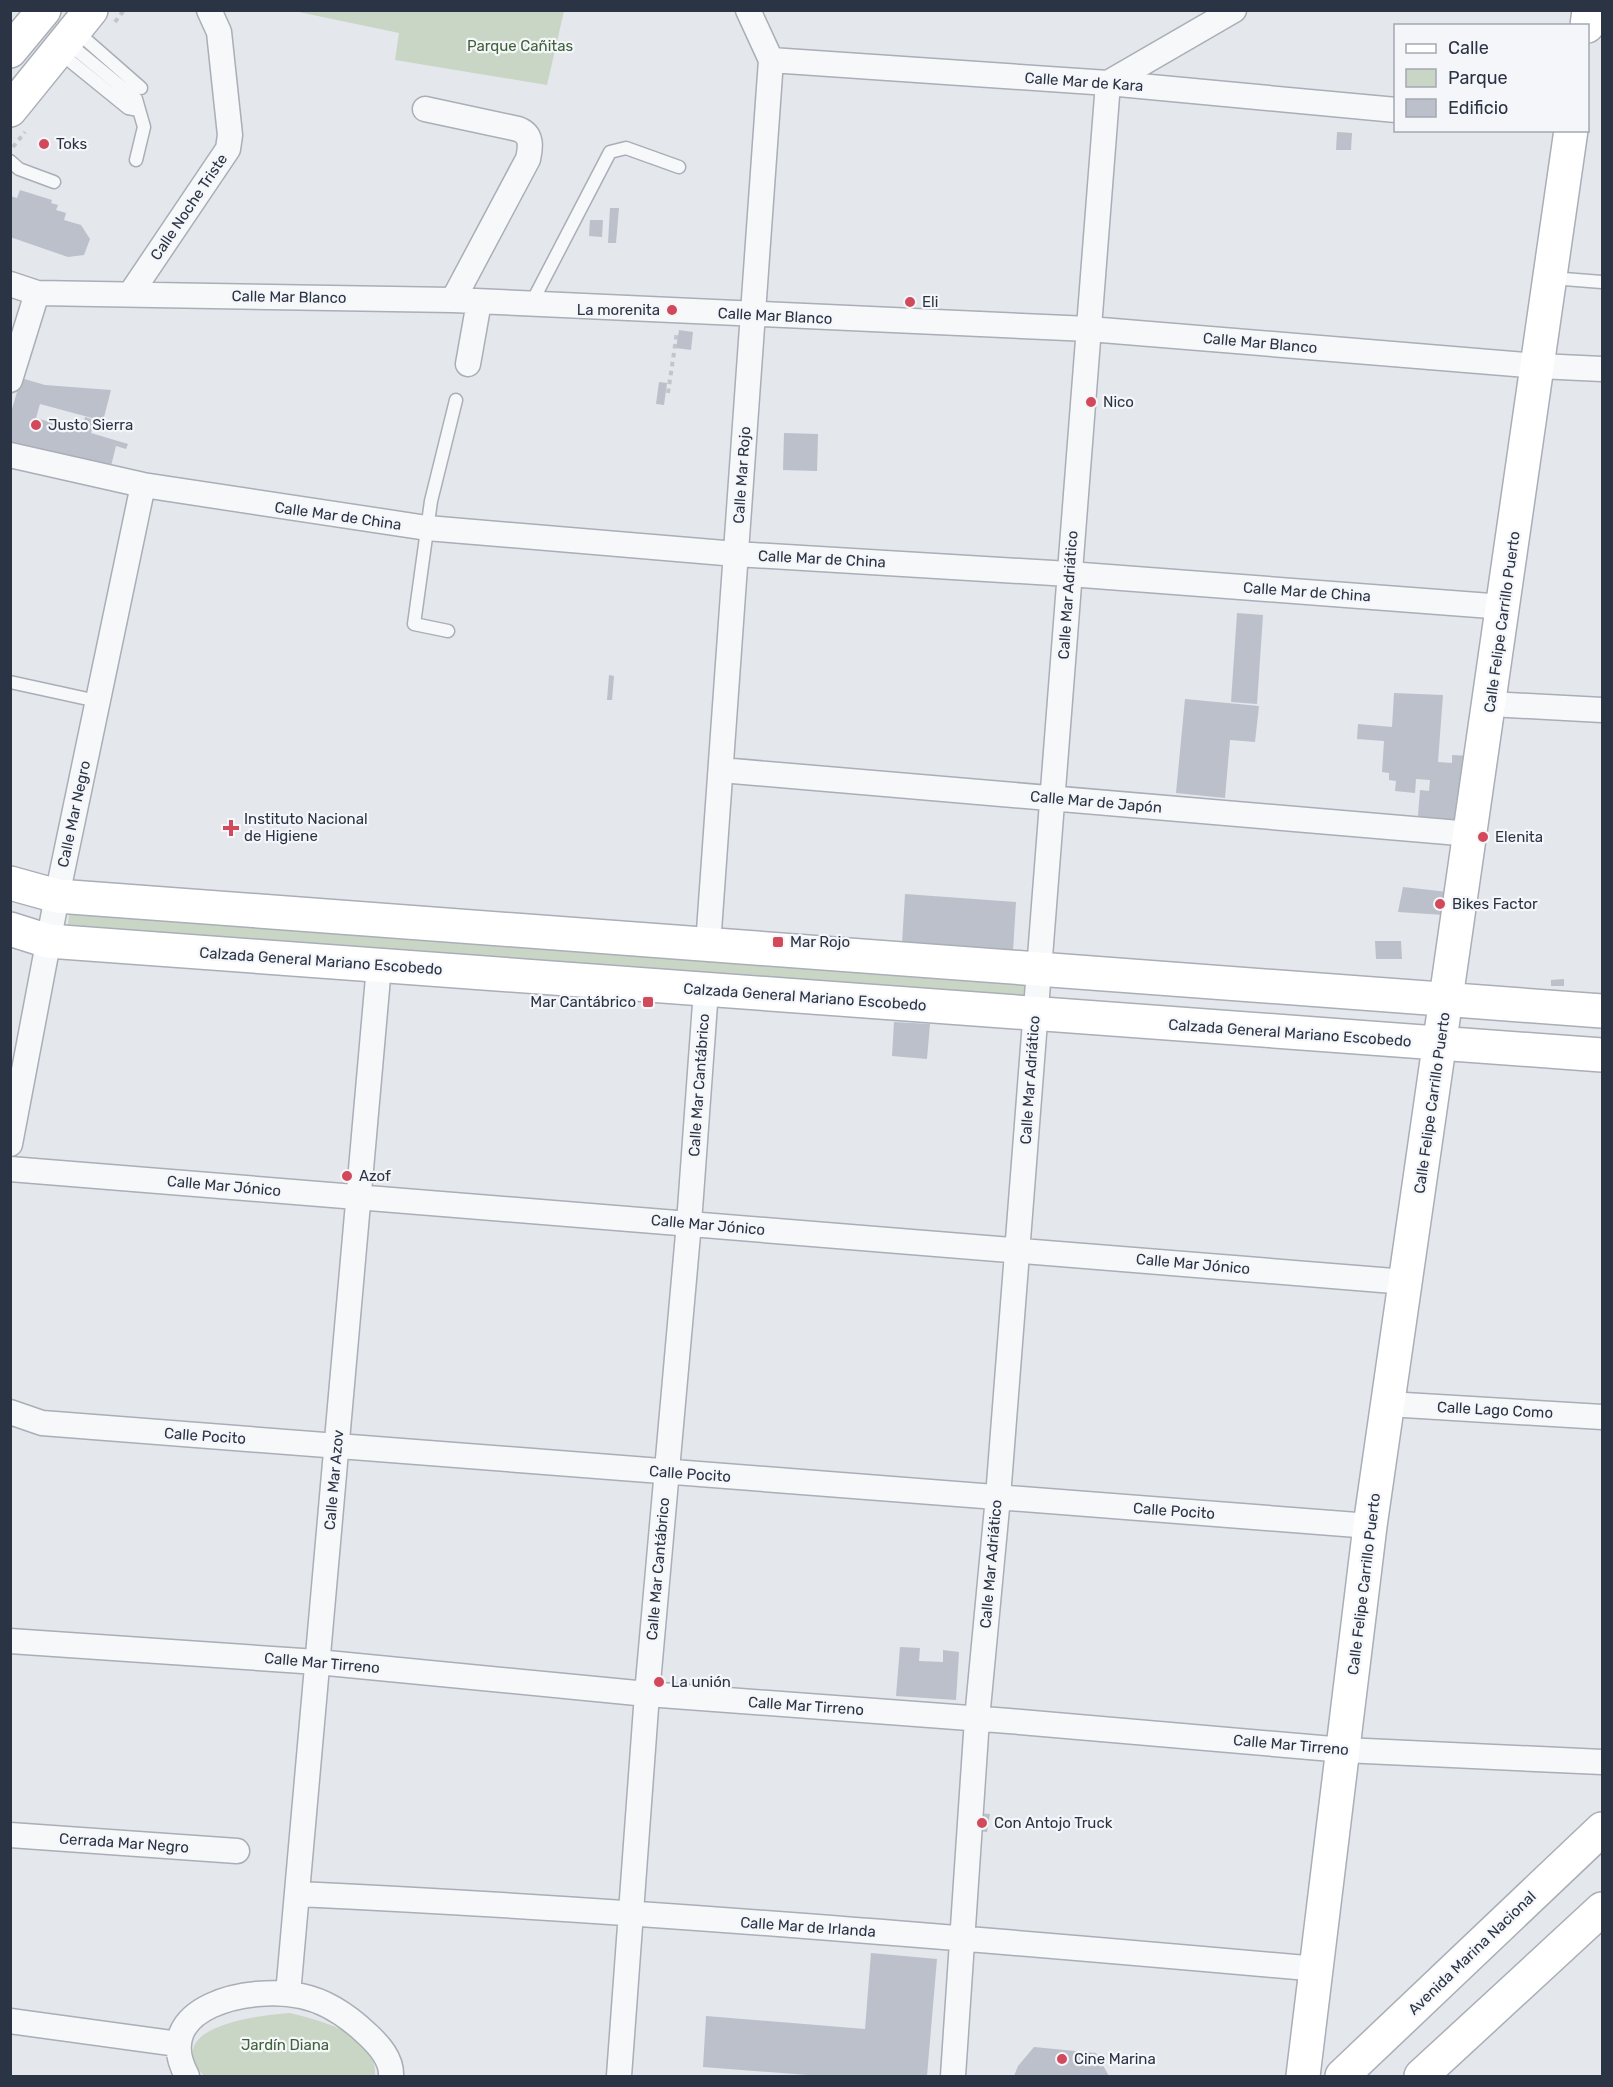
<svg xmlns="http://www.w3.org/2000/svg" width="1613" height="2087" viewBox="0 0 1613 2087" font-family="Rubik,sans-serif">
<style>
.green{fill:#c9d6c5}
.building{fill:#bbc0ca}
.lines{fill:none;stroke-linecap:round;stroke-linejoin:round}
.lane-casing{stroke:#a9aeb7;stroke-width:15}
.street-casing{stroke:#a9aeb7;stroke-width:27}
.secondary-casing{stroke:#a9aeb7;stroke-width:36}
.path{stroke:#c2c5cb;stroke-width:4;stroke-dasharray:4.5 4.5;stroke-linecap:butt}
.lane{stroke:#f7f8fa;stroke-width:12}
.street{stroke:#f7f8fa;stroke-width:24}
.secondary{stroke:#fff;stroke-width:33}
.poi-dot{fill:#d1495b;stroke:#f4f6f9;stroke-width:2}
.labels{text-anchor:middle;stroke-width:4.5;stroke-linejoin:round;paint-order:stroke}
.park-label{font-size:15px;fill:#3f6138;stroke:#f4f6f9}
.street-label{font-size:15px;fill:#2b3445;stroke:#f4f6f9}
.poi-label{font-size:15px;fill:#2b3445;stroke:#f4f6f9;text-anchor:start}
</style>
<rect width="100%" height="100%" fill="#e4e7ec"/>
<path class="green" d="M294 11 564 10V11L547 85 395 60 399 33Z
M70 909 1028 976 1027 1007 66 936Z
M290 2013C322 2021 378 2034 375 2076H204C159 2026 261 2015 290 2013Z"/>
<path class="building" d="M1337 132 1352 133 1351 150H1336Z
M20 190 52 200 51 203 58 205 56 210 66 213 64 220 81 225 90 239 84 255 68 257 10 237V196L17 198Z
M610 208H619L616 243H608Z
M590 220H603L602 237 589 236Z
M679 330 693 332 691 350 676 348Z
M21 378 45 385 111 390 103 421 40 404 36 418 81 431 85 417 94 420 91 433 128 444 126 449 116 446 110 470 10 443V416Z
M659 382 667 383 664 405 656 404Z
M784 433 818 434 817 471 783 470Z
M1237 613 1263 615 1257 704 1231 702Z
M609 675 614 676 612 700H607Z
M1394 693 1443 695 1438 762 1452 763V755L1471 756 1466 831 1417 827 1420 790 1429 791 1430 780 1416 779 1415 793 1395 791 1396 781 1389 780V773L1382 772 1384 741 1357 739 1358 724 1392 727Z
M1185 699 1259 706 1255 742 1230 740 1225 798 1176 793Z
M1403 887 1448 892 1444 915 1398 912Z
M905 894 1016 902 1013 951 902 943Z
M1375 941H1401L1402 959H1376Z
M1564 979V986H1551V980Z
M894 1022 930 1024 927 1059 892 1056Z
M900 1647 920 1648 919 1661 943 1662V1650L959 1652 956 1700 896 1696Z
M977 1813 990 1814 987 1832 974 1831Z
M871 1953 937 1959 927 2076H821L703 2067 706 2016 865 2029Z
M1034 2047 1096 2053 1109 2076H1014L1018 2066Z"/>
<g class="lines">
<defs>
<path id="lane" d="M76 31 141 88
M68 43 136 99 144 127 136 160
M59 52 128 108 139 110
M10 161 19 169 54 182
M1551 278 1602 282
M531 304 610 152 626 148 679 167
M448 631 414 624 431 501 456 400
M10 682 97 701"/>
<path id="street" d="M771 60 1108 83 1396 110
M1108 83 1234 10
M425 109 518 129C532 134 531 146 528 159L453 300
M10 284 37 293 453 300 1089 329 1539 366 1602 369
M131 293 228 149 230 135 219 32 209 10
M468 364 479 302
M10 380 37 293
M10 455 143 485 427 528 736 554 1069 574 1504 607
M1490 704 1602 710
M721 770 1471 834
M708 945 771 60 748 10
M10 1144 57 896 143 485
M10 1169 1406 1282
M1388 1404 1602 1417
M10 1412 42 1423 1370 1526
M10 1641 317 1662 647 1694 1009 1721 1344 1750 1602 1762
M10 1835 237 1851
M298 1894C638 1910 978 1939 1318 1969
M288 1994 379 966
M10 2021 178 2044
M187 2076C149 2006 251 1985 301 1996 326 2001 348 2016 367 2034 379 2045 392 2059 391 2076
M619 2076 647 1694 689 1223 706 990
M953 2076 977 1719 998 1497 1108 83"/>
<path id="secondary" d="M1587 26 1589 10
M10 51 44 10
M10 110 91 10
M10 883 57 896 1602 1011
M10 929 48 941 1602 1055
M1303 2076 1370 1526 1571 130
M1342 2076 1602 1829
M1421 2076 1602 1909"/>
</defs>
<use href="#lane" class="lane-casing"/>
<use href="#street" class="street-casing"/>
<use href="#secondary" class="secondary-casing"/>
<path class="path" d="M115 22 124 10
M13 147 25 132
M668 393 677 332"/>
<use href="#lane" class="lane"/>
<use href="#street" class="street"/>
<use href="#secondary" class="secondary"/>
</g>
<g class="poi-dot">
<circle cx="44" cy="144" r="6"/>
<circle cx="910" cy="302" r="6"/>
<circle cx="672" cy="310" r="6"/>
<circle cx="1091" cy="402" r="6"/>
<circle cx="36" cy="425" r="6"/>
<path d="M228 819h6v6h6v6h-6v6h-6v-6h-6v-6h6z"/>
<circle cx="1483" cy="837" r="6"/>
<circle cx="1440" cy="904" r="6"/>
<rect x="772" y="936" width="12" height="12" rx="3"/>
<rect x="642" y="996" width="12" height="12" rx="3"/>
<circle cx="347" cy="1176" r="6"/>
<circle cx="659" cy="1682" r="6"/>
<circle cx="982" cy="1823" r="6"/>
<circle cx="1062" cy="2059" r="6"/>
</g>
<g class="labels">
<g class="park-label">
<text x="520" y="51">Parque Cañitas</text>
<text x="285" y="2050">Jardín Diana</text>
</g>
<g class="street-label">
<text transform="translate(1084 82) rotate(4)" y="5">Calle Mar de Kara</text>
<text transform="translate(189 207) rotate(-56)" y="5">Calle Noche Triste</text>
<text transform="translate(289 297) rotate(1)" y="5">Calle Mar Blanco</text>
<text transform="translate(775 316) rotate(3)" y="5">Calle Mar Blanco</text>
<text transform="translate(1260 343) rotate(5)" y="5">Calle Mar Blanco</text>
<text transform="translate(742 475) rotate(-86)" y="5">Calle Mar Rojo</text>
<text transform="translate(338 516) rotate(8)" y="5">Calle Mar de China</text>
<text transform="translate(822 559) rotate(3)" y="5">Calle Mar de China</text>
<text transform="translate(1307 592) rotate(4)" y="5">Calle Mar de China</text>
<text transform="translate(1068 595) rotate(-86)" y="5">Calle Mar Adriático</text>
<text transform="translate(1502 622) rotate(-82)" y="5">Calle Felipe Carrillo Puerto</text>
<text transform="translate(1096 802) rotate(5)" y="5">Calle Mar de Japón</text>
<text transform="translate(74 814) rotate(-78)" y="5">Calle Mar Negro</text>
<text transform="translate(321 961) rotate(4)" y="5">Calzada General Mariano Escobedo</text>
<text transform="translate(805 997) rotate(4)" y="5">Calzada General Mariano Escobedo</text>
<text transform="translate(1290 1033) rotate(4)" y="5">Calzada General Mariano Escobedo</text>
<text transform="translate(1030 1080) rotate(-86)" y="5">Calle Mar Adriático</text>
<text transform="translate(699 1085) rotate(-86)" y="5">Calle Mar Cantábrico</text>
<text transform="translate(1432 1103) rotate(-82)" y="5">Calle Felipe Carrillo Puerto</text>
<text transform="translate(224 1186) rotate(5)" y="5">Calle Mar Jónico</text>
<text transform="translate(708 1225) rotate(5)" y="5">Calle Mar Jónico</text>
<text transform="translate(1193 1264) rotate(5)" y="5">Calle Mar Jónico</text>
<text transform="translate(1495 1410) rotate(3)" y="5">Calle Lago Como</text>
<text transform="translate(205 1436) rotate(4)" y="5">Calle Pocito</text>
<text transform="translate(690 1474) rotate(4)" y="5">Calle Pocito</text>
<text transform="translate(334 1480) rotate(-85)" y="5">Calle Mar Azov</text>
<text transform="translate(1174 1511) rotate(4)" y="5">Calle Pocito</text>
<text transform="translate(991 1564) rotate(-85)" y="5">Calle Mar Adriático</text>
<text transform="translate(658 1569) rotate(-85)" y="5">Calle Mar Cantábrico</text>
<text transform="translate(1364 1584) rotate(-83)" y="5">Calle Felipe Carrillo Puerto</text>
<text transform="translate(322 1663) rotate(5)" y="5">Calle Mar Tirreno</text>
<text transform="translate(806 1706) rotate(4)" y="5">Calle Mar Tirreno</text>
<text transform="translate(1291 1745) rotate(5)" y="5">Calle Mar Tirreno</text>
<text transform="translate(124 1843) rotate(4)" y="5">Cerrada Mar Negro</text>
<text transform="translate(808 1927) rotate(4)" y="5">Calle Mar de Irlanda</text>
<text transform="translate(1472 1953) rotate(-44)" y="5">Avenida Marina Nacional</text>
</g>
<g class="poi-label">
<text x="56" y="149">Toks</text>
<text x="922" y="307">Eli</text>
<text x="660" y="315" text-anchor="end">La morenita</text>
<text x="1103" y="407">Nico</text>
<text x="48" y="430">Justo Sierra</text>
<text x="244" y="824">Instituto Nacional<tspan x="244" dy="17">de Higiene</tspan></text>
<text x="1495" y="842">Elenita</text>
<text x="1452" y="909">Bikes Factor</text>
<text x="790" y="947">Mar Rojo</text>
<text x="636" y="1007" text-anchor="end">Mar Cantábrico</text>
<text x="359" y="1181">Azof</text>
<text x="671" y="1687">La unión</text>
<text x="994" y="1828">Con Antojo Truck</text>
<text x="1074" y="2064">Cine Marina</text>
</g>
</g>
<rect width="1613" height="2087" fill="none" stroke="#2b3445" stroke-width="24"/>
<rect x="1394" y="24" width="195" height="108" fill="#f4f6f9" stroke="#a4a8b1" stroke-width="1.5"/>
<rect x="1406" y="44" width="30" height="9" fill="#ffffff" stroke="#a4a8b1" stroke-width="1.5"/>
<text x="1448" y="54" font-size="18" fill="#2b3445">Calle</text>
<rect x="1406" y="69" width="30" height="18" fill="#c9d6c5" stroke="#a4a8b1" stroke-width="1.5"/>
<text x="1448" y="84" font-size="18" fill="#2b3445">Parque</text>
<rect x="1406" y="99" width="30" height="18" fill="#bbc0ca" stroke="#a4a8b1" stroke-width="1.5"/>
<text x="1448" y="114" font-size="18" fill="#2b3445">Edificio</text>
</svg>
